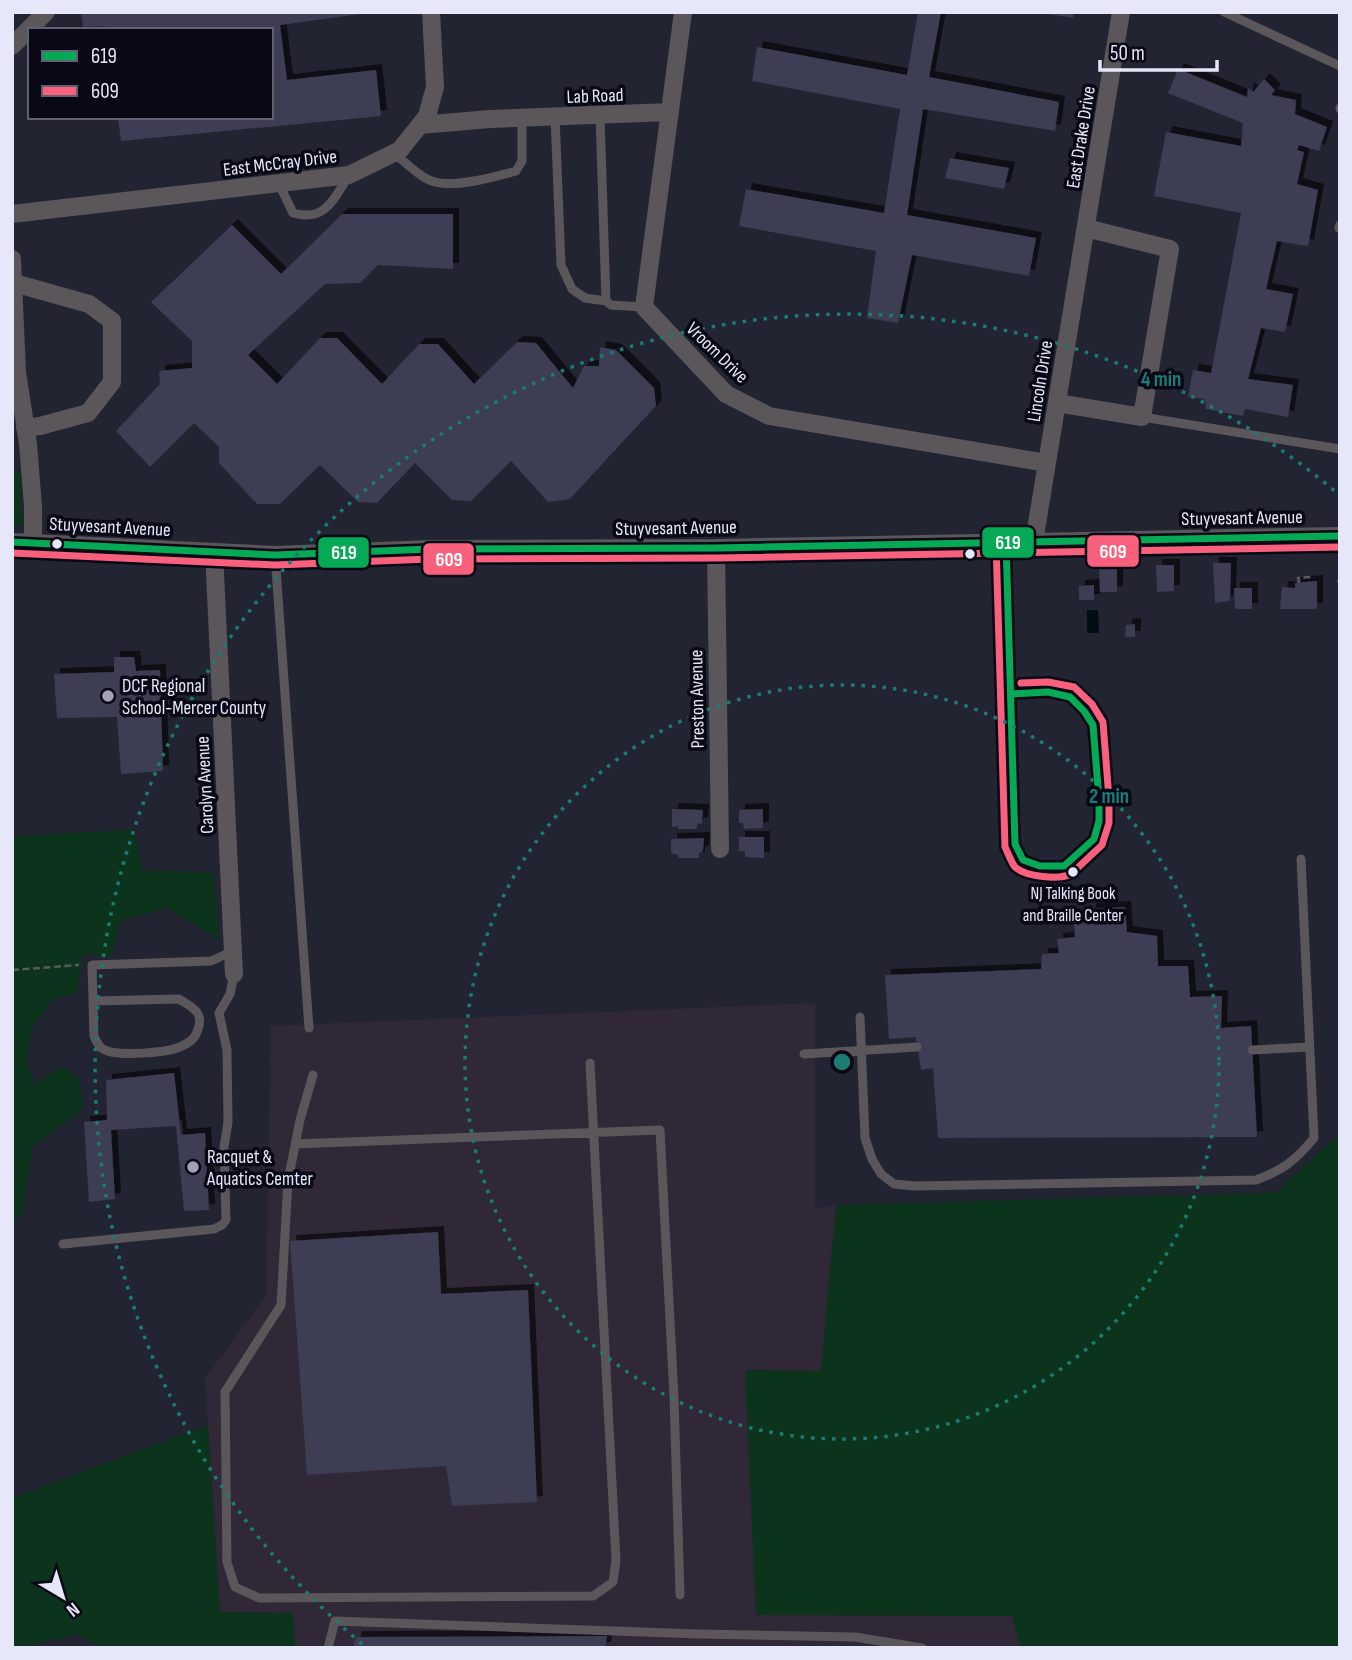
<svg xmlns="http://www.w3.org/2000/svg" width="1352" height="1660" viewBox="0 0 1352 1660" font-family="'Sofia Sans Condensed',sans-serif">
<style>
.industrial{fill:#302836}
.green{fill:#0c331b}
.water{fill:#030e13}
.building{fill:#3c3d52;filter:url(#shadow)}
.lines{fill:none;stroke-linecap:round;stroke-linejoin:round}
.path{stroke:#5b5a5f;stroke-width:2.5;stroke-dasharray:7 3.5;stroke-linecap:butt}
.service{stroke:#5a5659;stroke-width:9}
.minor{stroke:#5a5659;stroke-width:18}
.bus-1-casing{stroke:#080915;stroke-width:12}
.bus-2-casing{stroke:#080915;stroke-width:12}
.bus-1{stroke:#06aa56;stroke-width:7}
.bus-2{stroke:#f8607d;stroke-width:7}
.ring{fill:none;stroke:#1a7c75;stroke-width:3.5;stroke-dasharray:3.5 7}
.bus-dot{fill:#e6e8fa;stroke:#080915;stroke-width:2.5}
.poi-dot{fill:#a1a3b4;stroke:#080915;stroke-width:2.5}
.labels{text-anchor:middle;stroke-width:7;stroke-linejoin:round;paint-order:stroke}
.bus-label{font-size:17px;fill:#e6e8fa;stroke:#080915}
.street-label{font-size:19px;fill:#e6e8fa;stroke:#080915}
.poi-label{font-size:19px;fill:#e6e8fa;stroke:#080915;text-anchor:start}
.centre{fill:#1a7c75;stroke:#080915;stroke-width:3.5}
.ring-label{font-size:21px;text-anchor:middle;font-weight:bold;fill:#1a7c75;stroke:#080915;stroke-width:7;stroke-linejoin:round;paint-order:stroke}
.line-badge{stroke:#080915;stroke-width:2.5}
.badge-label{font-size:19px;text-anchor:middle;font-weight:bold;fill:#fff}
</style>
<defs>
<filter id="shadow"><feDropShadow dx="6" dy="-6" stdDeviation="0" flood-color="#0009"/></filter>
</defs>
<rect width="100%" height="100%" fill="#222432"/>
<path class="industrial" d="M815 1003V1208L836 1205 821 1371 746 1370 756 1615 1013 1616 1021 1648H295L293 1613 220 1612 205 1378 266 1296 271 1026Z"/>
<path class="green" d="M21 471 22 526 12 525V472Z
M134 830 143 870 213 873 220 940 167 908 121 920 111 956 82 955 77 993 53 999 33 1026 26 1062 35 1084 62 1066 79 1079 83 1109 33 1147 22 1214 12 1222V836Z
M1340 1133V1648H1021L1012 1616 756 1615 745 1370 821 1371 836 1205 1275 1193Z
M208 1425 220 1612 293 1613 295 1648H100L78 1634 22 1648H12V1498Z"/>
<path class="water" d="M1087 610H1098L1099 633H1087Z"/>
<path class="building" d="M81 12H360V14L280 25 287 80 376 70 381 116 121 141 118 117H271V30H106L105 26 83 27Z
M918 12H941L929 77 1059 102 1055 131 923 109 907 215 1036 238 1029 276 912 255 898 323 867 318 876 251 739 226 746 189 884 213 900 109 752 81 757 47 907 75Z
M1049 12H1074L1073 18 1049 14Z
M1178 69 1247 97 1248 88 1253 92 1264 79 1275 90 1271 95 1296 100 1295 114 1327 127 1319 151 1299 145 1297 150 1304 152 1297 184 1318 190 1308 246 1277 241 1266 289 1293 294 1285 332 1261 328 1248 379 1293 385 1288 417 1245 409 1243 416 1206 409 1205 399 1188 397 1193 370 1211 373 1241 213 1154 196 1166 132 1241 146 1243 123 1168 93Z
M950 158 1009 168 1004 189 945 178Z
M342 214H453V269L378 265 360 283 325 284 248 355 277 384 320 338H337L382 384 419 344H438L474 384 517 342 536 343 573 388 584 366H599L600 347 616 350 654 388 656 406 570 499 548 502 511 461 471 501 452 500 415 463 377 503 358 502 320 465 280 504H257L219 463V447L194 423 150 467 116 431 160 384 159 371 192 368V341L151 302 232 225 281 274Z
M1213 563H1231L1230 601 1215 603Z
M1117 565V592H1100L1099 566Z
M1156 565H1174V591L1157 592Z
M1317 581V609H1280L1282 587 1295 588V583Z
M1094 585V600H1079V586Z
M1234 588H1252V609H1235Z
M1135 624V637H1125L1126 625Z
M114 657H134L136 671 160 670 163 771 121 774 117 717 57 718 54 674 114 672Z
M672 809 703 810 702 824 698 823 696 829H678V826L672 827Z
M763 809V828L744 829 743 823H739V810Z
M739 837H764V858L745 857V851H739Z
M704 838 703 851 699 853V858H678V855L671 853V839Z
M1125 907 1127 932 1157 936 1158 966H1188L1190 997 1222 996 1221 1028 1251 1026 1257 1137 938 1138 933 1068 921 1070 916 1037 889 1039 885 975 1041 969 1042 954 1059 953 1057 939 1075 937 1074 922H1089L1090 909Z
M174 1073 181 1135 205 1133 209 1210 184 1211 176 1126 111 1130 115 1199 89 1202 84 1122 107 1120 106 1080Z
M438 1232 441 1294 528 1290 537 1502 452 1506 446 1466 307 1475 290 1241Z
M607 1636 605 1648H353L356 1637Z"/>
<g class="lines">
<path class="path" d="M1337 581H1340
M1299 583 1298 578 1312 577
M12 970 79 965"/>
<path class="service" d="M1224 12 1340 66
M1340 108V109
M600 116 606 301 611 305 644 307
M555 117 561 265 572 289 585 298 606 301
M394 153C405 162 416 174 429 180 449 190 495 177 516 171L522 161V118
M279 184 293 213C325 222 333 200 348 177
M1339 228 1340 225
M1142 417 1340 449
M1006 542 1015 844 1023 860 1040 866H1064L1094 839 1099 821V800L1093 740V725L1084 711 1070 697 1048 692 1011 694
M275 555 309 1028
M93 1001 179 999C194 1008 205 1013 197 1032 195 1038 189 1043 182 1046 169 1053 115 1057 103 1049 98 1046 96 1041 94 1036L92 965 211 961 233 951
M860 1017 865 1138 872 1159 881 1174 894 1184 915 1186 1256 1180C1283 1170 1295 1161 1314 1138L1301 859
M1252 1050 1310 1047
M804 1054 917 1047
M313 1075 300 1120 288 1181 281 1305 225 1392 227 1562 235 1587 259 1598 593 1596 613 1582 616 1560 590 1063
M295 1144 660 1130 674 1397 680 1595
M63 1244 214 1229 222 1225 226 1220 224 1147 228 1122 227 1050 219 1013 230 994 234 974
M328 1648 335 1621 699 1634 855 1637 922 1648"/>
<path class="minor" d="M683 12 644 307 726 394 769 416 1047 463
M12 46 46 12
M420 125 490 119 670 112
M12 214 349 175 400 150 427 116 435 87 431 12
M12 259 17 372 28 444 33 506V543
M14 283 89 304 112 321V382L88 413 40 426 25 428
M1057 403 1142 417 1170 249 1086 228
M12 542 275 555 431 549 716 548 1340 536
M1034 542 1121 12
M716 548 720 849
M214 552 234 974"/>
<defs>
<path id="bus-1" d="M12 542 275 555 431 549 716 548 1340 536
M1006 542 1015 844 1023 860 1040 866H1064L1094 839 1099 821V800L1093 725 1084 711 1070 697 1048 692 1011 694"/>
<path id="bus-2" d="M996 542 1005 847C1008 853 1011 862 1015 867 1026 877 1059 880 1071 874L1102 845 1109 823V799L1103 722 1092 704 1074 687 1048 682 1021 683
M12 553 275 565 431 559 716 558 1340 547"/>
</defs>
<use href="#bus-1" class="bus-1-casing"/>
<use href="#bus-2" class="bus-2-casing"/>
<use href="#bus-1" class="bus-1"/>
<use href="#bus-2" class="bus-2"/>
</g>
<g class="ring">
<circle cx="842" cy="1062" r="377"/>
<path d="M362 1644A754 754 0 1 1 1337 493"/>
</g>
<g class="bus-dot">
<circle cx="57" cy="544" r="6"/>
<circle cx="970" cy="554" r="6"/>
<circle cx="1073" cy="872" r="6"/>
</g>
<g class="poi-dot">
<circle cx="108" cy="696" r="7"/>
<circle cx="193" cy="1167" r="7"/>
</g>
<g class="labels">
<g class="bus-label">
<text x="1073" y="899">NJ Talking Book<tspan x="1073" dy="22">and Braille Center</tspan></text>
</g>
<g class="street-label">
<text transform="translate(595 95) rotate(-2)" y="7">Lab Road</text>
<text transform="translate(1080 137) rotate(-81)" y="7">East Drake Drive</text>
<text transform="translate(280 162) rotate(-7)" y="7">East McCray Drive</text>
<text transform="translate(718 352) rotate(44)" y="7">Vroom Drive</text>
<text transform="translate(1039 381) rotate(-81)" y="7">Lincoln Drive</text>
<text transform="translate(1242 517) rotate(-1)" y="7">Stuyvesant Avenue</text>
<text transform="translate(110 526) rotate(3)" y="7">Stuyvesant Avenue</text>
<text transform="translate(676 527) rotate(-1)" y="7">Stuyvesant Avenue</text>
<text transform="translate(696 699) rotate(-91)" y="7">Preston Avenue</text>
<text transform="translate(204 785) rotate(-93)" y="7">Carolyn Avenue</text>
</g>
<g class="poi-label">
<text x="122" y="692">DCF Regional<tspan x="122" dy="22">School-Mercer County</tspan></text>
<text x="207" y="1163">Racquet &amp;<tspan x="207" dy="22">Aquatics Cemter</tspan></text>
</g>
</g>
<circle cx="842" cy="1062" r="10" class="centre"/>
<g class="ring-label">
<text x="1161" y="386">4 min</text>
<text x="1109" y="803">2 min</text>
</g>
<g class="line-badge">
<rect x="981" y="526" width="54" height="33" rx="7" fill="#06aa56"/>
<rect x="1086" y="534" width="54" height="34" rx="7" fill="#f8607d"/>
<rect x="317" y="536" width="53" height="33" rx="7" fill="#06aa56"/>
<rect x="422" y="542" width="53" height="34" rx="7" fill="#f8607d"/>
</g>
<g class="badge-label">
<text x="1008" y="549">619</text>
<text x="1113" y="558">609</text>
<text x="344" y="559">619</text>
<text x="449" y="566">609</text>
</g>
<rect width="1352" height="1660" fill="none" stroke="#e6e8fa" stroke-width="28"/>
<rect x="28" y="28" width="245" height="91" fill="#080915" stroke="#616271" stroke-width="2"/>
<rect x="42" y="51" width="35" height="10" fill="#06aa56" stroke="#616271" stroke-width="2"/>
<text x="91" y="63" font-size="21" fill="#e6e8fa">619</text>
<rect x="42" y="86" width="35" height="10" fill="#f8607d" stroke="#616271" stroke-width="2"/>
<text x="91" y="98" font-size="21" fill="#e6e8fa">609</text>
<g transform="translate(63 1597) rotate(142)" stroke="#080915" stroke-width="5" paint-order="stroke">
<path d="M0-5L12 26L0 18L-12 26Z" fill="#e6e8fa"/>
<text y="-10" font-size="19" font-weight="bold" text-anchor="middle" fill="#e6e8fa">N</text>
</g>
<path d="M1100 60v10h117v-10" fill="none" stroke="#e6e8fa" stroke-width="3.5"/>
<text x="1110" y="60" font-size="21" fill="#e6e8fa" stroke="#080915" stroke-width="5" paint-order="stroke">50 m</text>
</svg>
